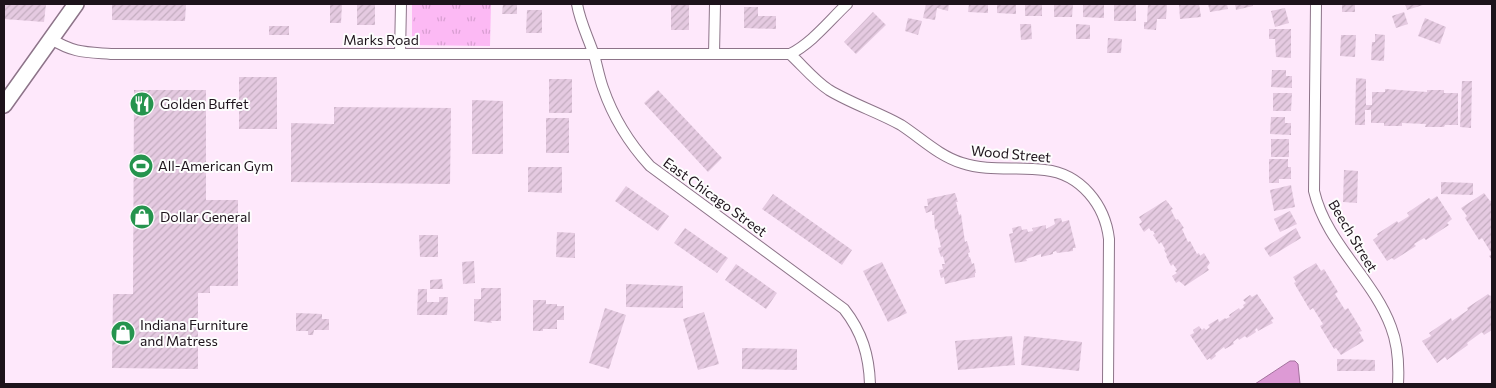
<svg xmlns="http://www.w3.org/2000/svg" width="1496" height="388" viewBox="0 0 1496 388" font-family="Commissioner,sans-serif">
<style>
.grass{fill:url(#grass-tufts)}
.water{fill:#dd9ad5;stroke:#a3729d}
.building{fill:url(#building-hatch)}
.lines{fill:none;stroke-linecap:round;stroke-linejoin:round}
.street-casing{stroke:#8d7489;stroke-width:12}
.primary-casing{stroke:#8d7489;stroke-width:18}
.street{stroke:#fff;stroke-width:10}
.primary{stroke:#fff;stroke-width:15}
.labels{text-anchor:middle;stroke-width:4;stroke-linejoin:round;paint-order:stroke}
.street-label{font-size:14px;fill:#1d131b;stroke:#fdfdfd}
.poi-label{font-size:14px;fill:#1d131b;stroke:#fdfdfd;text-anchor:start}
</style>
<defs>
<pattern id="grass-tufts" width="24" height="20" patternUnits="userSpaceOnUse" patternTransform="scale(1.25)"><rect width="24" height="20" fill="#fcb9f4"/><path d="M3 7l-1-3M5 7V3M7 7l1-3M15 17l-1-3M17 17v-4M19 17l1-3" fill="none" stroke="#d89ed1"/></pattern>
<pattern id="building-hatch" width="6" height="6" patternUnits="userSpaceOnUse" patternTransform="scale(1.25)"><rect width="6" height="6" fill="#e5cae1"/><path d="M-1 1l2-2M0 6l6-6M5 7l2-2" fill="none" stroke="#c4adc0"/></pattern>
</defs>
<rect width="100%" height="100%" fill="#fee8fb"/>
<path class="grass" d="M412 4H491L490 46 412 45Z"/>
<path class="water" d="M1290 361H1295L1298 364 1300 384H1255Z"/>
<path class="building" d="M4 4H46L44 22 4 19Z
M112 4H186L185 21 112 20Z
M330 4H342L341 23H330Z
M357 4H375V25H357Z
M503 4H517V14H502Z
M671 4H689V30H671Z
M926 4H949L948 11 937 8 935 20 923 18Z
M969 4H988V13L968 12Z
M997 4H1016V14L997 13Z
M1025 4H1042V16H1025Z
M1054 4H1073L1072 17H1054Z
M1083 4H1104V18L1083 17Z
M1114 4H1136V21H1114Z
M1148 4H1167L1166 19H1157L1156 30 1144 29V22H1147Z
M1179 4H1199L1201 17 1180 19Z
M1208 4H1227L1228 9 1210 12Z
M1235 4H1253V6L1236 10Z
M1342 4H1355V12H1342Z
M1405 4H1426L1407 10Z
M744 7H758V16H776V29L744 28Z
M1285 8 1289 23 1275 27 1271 11Z
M527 10H542V33H526Z
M873 12 886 25 856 54 844 42Z
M1404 12 1408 24 1396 28 1392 16Z
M908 18 922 21 918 35 905 31Z
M1425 18 1446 27 1440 44 1418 36Z
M1020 24H1031L1032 39 1021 40Z
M1076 24 1090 25V39H1076Z
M269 26H289V35H269Z
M1269 29H1291V58L1276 57 1275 39H1269Z
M1375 34 1385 35 1384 61 1371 60 1372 42H1375Z
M1341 35H1356L1355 57 1340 56Z
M1108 38 1122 39 1121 53H1107Z
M1272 70H1286V76H1292V88L1271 87Z
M239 77H277V129H239Z
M1356 78 1366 79V105H1372V92H1385V89L1427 92V90H1444V93H1458V125H1445L1444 127H1425L1426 124 1402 123V126H1384V123H1371V110H1365V125H1355Z
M549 79H572V113H549Z
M1462 81H1472L1471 128 1460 127Z
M134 90H206V200H238V286H210V293H198V369L112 368 113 294H133Z
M658 90 722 158 708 172 644 103Z
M1273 93H1292L1291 111H1273Z
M472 100 503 101V154H472Z
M334 107 451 108 450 184 291 182V123L334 124Z
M1271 117H1285V123H1291V135L1270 134Z
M546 118H569V153H546Z
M1271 139H1289V157H1271Z
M1269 159H1288V167H1291V179H1279V183H1269Z
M528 167H562V193L528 192Z
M1344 170 1358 171 1357 203 1343 202Z
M1441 182 1473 183V195L1441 194Z
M1291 185 1295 207 1274 211 1270 190Z
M626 186 669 216 658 231 615 201Z
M955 193 958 202H956L959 215 961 214 965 242 967 241 970 252 968 253 969 257H970L972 264 974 263 976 273H975V277L945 284 944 277 941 278 939 270 943 269 942 264H945L943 256 941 257 938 248 941 247 937 229 935 230 934 215H932V211L926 213 924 206H928L927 199Z
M1484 193 1490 201 1492 200V260L1489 256 1492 254 1482 238 1479 240 1465 218 1467 216 1461 208Z
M773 194 852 250 842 265 762 209Z
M1437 196 1452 219 1447 223 1449 225 1426 240 1424 238 1414 244 1416 246 1394 260 1392 258 1387 261 1373 240 1378 236 1377 234 1397 221 1398 223 1409 216 1407 213 1429 198 1431 200Z
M1166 200 1173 209 1171 210 1176 220 1178 219 1184 228 1182 229 1188 242 1190 241 1197 254 1199 253 1200 256 1204 253 1210 263 1207 267 1209 270 1185 286 1179 281 1176 283 1172 276 1177 273 1175 271 1177 270 1173 264 1171 266 1166 256 1167 255 1164 250 1165 249 1161 242 1159 244 1153 235 1155 234 1153 231H1151L1149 228 1144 232 1139 224 1142 222 1139 217Z
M1290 211 1297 224 1280 232 1274 219Z
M1061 218 1062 222 1069 220 1076 248H1073V251L1057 253 1056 251 1053 252V254L1041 257V254L1026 259 1027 261 1015 263 1009 234 1013 233 1012 228 1021 226 1022 230 1027 229 1028 232 1033 231 1032 228 1046 225V229L1055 224 1054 219Z
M685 228 728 258 717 273 674 243Z
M1296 228 1301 238 1270 257 1264 248Z
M557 232 575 233V258L556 257Z
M419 235H438V257H420Z
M474 261 475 283 463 284 462 262Z
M882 262 907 313 888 322 863 271Z
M1316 263 1321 271 1324 269 1338 292 1335 294 1345 310 1348 308 1362 331 1359 332 1364 341 1341 355 1336 348 1334 349 1320 326 1323 324 1313 308 1310 310 1294 283 1296 282 1293 277Z
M736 264 777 293 766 309 725 280Z
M442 279 443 289H430V280Z
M626 284 683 286V308L626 307Z
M481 288H501V321H491L492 323 474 321V299H481Z
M418 289H427V302H439V297H448L447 315H417Z
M1257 294 1274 319 1271 320 1273 323 1258 331 1257 328 1255 330 1256 332 1247 338 1245 336 1239 340 1238 338 1233 342 1234 344 1225 349 1224 347 1215 354 1216 356 1211 360 1210 358 1207 360 1190 335 1194 333 1193 330 1199 326 1202 330 1204 328 1206 330 1210 327 1208 325 1218 319 1219 322 1225 318 1226 319 1230 317 1229 315 1239 308 1240 310 1244 307 1243 305 1246 303 1243 300 1250 295 1252 297Z
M1488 294 1490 296 1492 295V330L1484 335 1482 332 1467 343 1468 345 1447 360 1445 357 1437 363 1422 341 1431 336 1429 333 1451 318 1452 321 1468 310 1467 308Z
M533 300H546V304H557V306H564V320H557V329H543V331H533Z
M605 308 626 315 609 369 589 363Z
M704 312 719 364 698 370 683 319Z
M296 313 322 314V319H329V330H314L313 335H308V331H296Z
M1012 336 1015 365 958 370 955 341Z
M1024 336 1082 342 1079 371 1021 365Z
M742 348 797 349V370L742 369Z
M1337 359 1375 360V371H1337Z"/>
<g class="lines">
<defs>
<path id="street" d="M577 4C580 22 588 37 594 55 597 65 599 77 603 88 613 117 629 143 650 166L844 309C862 332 869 355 870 384
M1316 4 1314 191C1326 243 1373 278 1391 327 1398 345 1399 366 1398 384
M51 39C74 53 85 52 111 54H790C812 43 829 21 847 4
M400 54 401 4
M714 54 715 4
M790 54C803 66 815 81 829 90 852 104 878 112 901 125 921 138 939 156 962 163 989 172 1017 166 1045 170 1081 174 1105 205 1109 239L1108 384"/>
<path id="primary" d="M4 105 76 4"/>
</defs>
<use href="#street" class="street-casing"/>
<use href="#primary" class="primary-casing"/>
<use href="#street" class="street"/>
<use href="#primary" class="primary"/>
</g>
<defs>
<symbol id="restaurant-disc" viewBox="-11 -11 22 22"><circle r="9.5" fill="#25944e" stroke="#fdfdfd"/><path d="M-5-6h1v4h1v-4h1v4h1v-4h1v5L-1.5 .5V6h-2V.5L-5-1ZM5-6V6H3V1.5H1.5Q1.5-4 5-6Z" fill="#fff"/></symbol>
<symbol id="stadium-disc" viewBox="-11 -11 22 22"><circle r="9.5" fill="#25944e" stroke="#fdfdfd"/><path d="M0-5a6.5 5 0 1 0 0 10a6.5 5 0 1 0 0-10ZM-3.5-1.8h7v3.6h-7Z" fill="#fff"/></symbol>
<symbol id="shop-disc" viewBox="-11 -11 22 22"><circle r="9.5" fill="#25944e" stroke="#fdfdfd"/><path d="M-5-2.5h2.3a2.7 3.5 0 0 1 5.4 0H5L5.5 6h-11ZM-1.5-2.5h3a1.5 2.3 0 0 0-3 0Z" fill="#fff"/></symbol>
</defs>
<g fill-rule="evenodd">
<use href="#restaurant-disc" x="128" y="90" width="28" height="28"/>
<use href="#stadium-disc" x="127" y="152" width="28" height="28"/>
<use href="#shop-disc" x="128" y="203" width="28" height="28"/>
<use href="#shop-disc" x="109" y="319" width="28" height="28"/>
</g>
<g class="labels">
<g class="street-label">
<text x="381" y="45">Marks Road</text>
<text transform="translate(1011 154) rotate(5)" y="5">Wood Street</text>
<text transform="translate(715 197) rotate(36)" y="5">East Chicago Street</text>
<text transform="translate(1353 236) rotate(59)" y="5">Beech Street</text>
</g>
<g class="poi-label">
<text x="160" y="109">Golden Buffet</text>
<text x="158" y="171">All-American Gym</text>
<text x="160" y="222">Dollar General</text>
<text x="140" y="330">Indiana Furniture<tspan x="140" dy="16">and Matress</tspan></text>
</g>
</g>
<rect width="1496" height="388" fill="none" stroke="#1d131b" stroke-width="10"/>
</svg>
